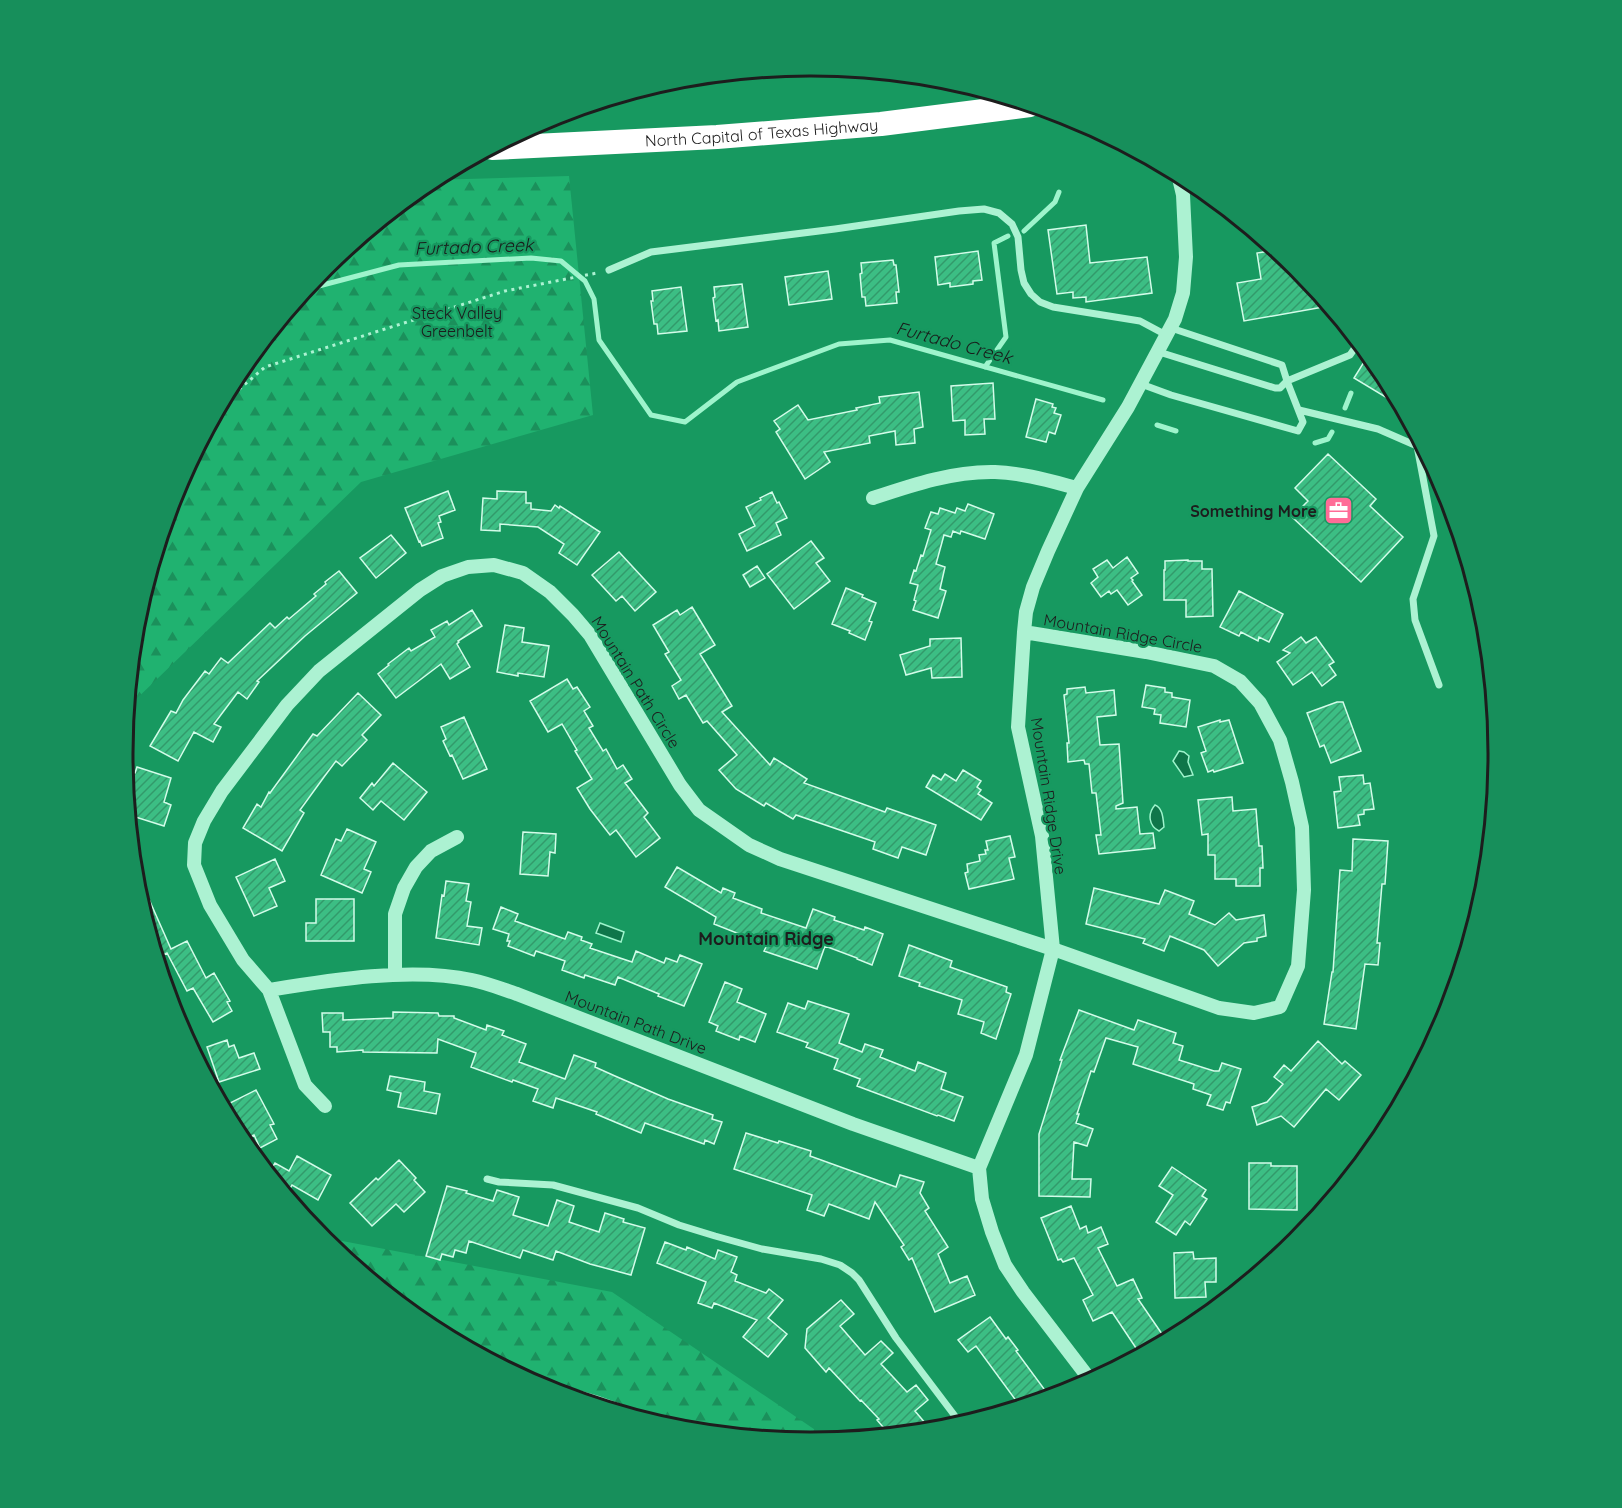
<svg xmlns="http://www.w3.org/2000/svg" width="1622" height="1508" viewBox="0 0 1622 1508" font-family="Quicksand,sans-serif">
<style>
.forest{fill:url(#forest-firs)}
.water{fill:#0f764a;stroke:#9ef4cc;stroke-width:1.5}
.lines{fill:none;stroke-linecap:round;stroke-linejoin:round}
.stream{stroke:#9ef4cc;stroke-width:5}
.building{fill:url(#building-hatch);stroke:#d3fce9;stroke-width:1.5}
.path{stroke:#acf2d2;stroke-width:3;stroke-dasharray:3 4.5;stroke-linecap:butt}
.lane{stroke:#acf2d2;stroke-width:7}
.street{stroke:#acf2d2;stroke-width:14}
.highway{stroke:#fff;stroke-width:24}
.labels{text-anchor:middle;stroke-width:4.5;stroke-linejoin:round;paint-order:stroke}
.street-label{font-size:16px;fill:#1d1d1d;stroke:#179960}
.park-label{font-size:16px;fill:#1b1d1c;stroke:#179960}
.poi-label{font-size:16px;font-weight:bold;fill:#1d1d1d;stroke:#179960;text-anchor:end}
.water-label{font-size:18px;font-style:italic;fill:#191d1b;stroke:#179960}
.neighbourhood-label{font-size:18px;font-weight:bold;fill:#1d1d1d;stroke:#179960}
.rim{fill:none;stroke:#1d1d1d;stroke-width:3}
</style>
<defs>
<pattern id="forest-firs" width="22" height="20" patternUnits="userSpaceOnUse" patternTransform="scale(1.5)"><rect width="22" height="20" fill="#20b270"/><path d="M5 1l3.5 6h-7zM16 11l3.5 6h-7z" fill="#1b905b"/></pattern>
<pattern id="building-hatch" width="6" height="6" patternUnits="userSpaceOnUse" patternTransform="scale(1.5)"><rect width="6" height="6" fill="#3cbe84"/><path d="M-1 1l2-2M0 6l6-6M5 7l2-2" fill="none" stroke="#329a6b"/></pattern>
</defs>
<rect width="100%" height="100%" fill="#179960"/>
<path class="forest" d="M569 176 593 415 361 482 128 707 136 619 176 490 239 371 325 267 433 180Z
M321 1237 612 1292 830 1440 811 1442 676 1429 547 1389 428 1326Z"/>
<path class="water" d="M1179 751 1184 752 1189 756 1188 762 1193 775 1184 777 1173 761Z
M1155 805C1163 808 1163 819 1164 827L1159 831C1149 826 1147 814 1155 805Z
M600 923 624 932 621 942 596 933Z"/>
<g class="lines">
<path class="stream" d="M1024 231 1055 202 1059 192
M303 294 315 287 399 265 531 258 561 261 585 281 594 299 599 340 651 415 685 422 737 382 839 344 890 340 1103 400
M985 367 1006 337 994 243 1008 236
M1345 408 1351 393
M1157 425 1176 431
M1315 443 1328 439 1332 432"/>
</g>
<path class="building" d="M1086 225 1090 263 1147 257 1152 293 1086 302V297L1073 298V292L1057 294 1048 230Z
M1276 250 1298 268 1329 306 1244 321 1237 283 1261 279 1257 253Z
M978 251 982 280 973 281V284L950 287V283L938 285 935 257Z
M893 260 894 265H896L899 292H896L897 303 866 306 865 297H862L860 274 862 273 861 263Z
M828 271 832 299 789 305 785 277Z
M742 284 748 327 719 331 718 320 716 321 713 298 715 297 714 287Z
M681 287 687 331 658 334 657 324H654L651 301H653L652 291Z
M1369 354 1383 372 1402 407 1354 378Z
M993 383 995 419H984L985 434 965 435V420L953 421 951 386Z
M919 392 923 427 914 429 915 443 896 445 895 431 869 436 870 443 824 452 830 462 805 479 776 432 780 429 774 421 798 405 808 420 857 410 856 408 880 403 879 397Z
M1036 399 1053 404 1052 407 1056 408 1054 413 1061 415 1055 434 1049 432 1046 442 1026 437Z
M1328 454 1376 499 1370 506 1403 537 1361 582 1292 517 1308 501 1295 488Z
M448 491 455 510 439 516 441 522 438 523 443 538 422 546 420 541 419 542 405 508Z
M497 491 526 492V503H531V509L551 511 555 505 559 508 560 506 600 532 577 565 559 553 564 544 538 527 500 524V531L481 530 483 498 497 499Z
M772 492 777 503 779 502 787 518 776 523 781 535 747 551 739 534 755 526 746 507 761 500 760 498Z
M968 504 994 514 985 539 961 531 960 534 953 531 951 537 944 535 936 564 945 567 940 589 946 591 938 618 913 610 916 601 914 600 918 585 910 583 914 570 916 571 921 555 923 556 931 530 925 528 931 512 938 514 940 508 955 513 957 508 965 511Z
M391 535 406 553 376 578 360 558Z
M811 541 824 558 816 563 830 581 794 609 767 574Z
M619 552 656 592 635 611 622 596 616 601 592 575Z
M1127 557 1138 573 1131 578 1133 580 1132 581 1142 595 1128 605 1117 590 1111 594 1109 591 1101 597 1091 583 1098 577 1093 569 1107 560 1113 568Z
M1188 560V561H1202V569H1212L1213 616 1186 617V600H1164V570H1165V561Z
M757 566 765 578 750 587 743 575Z
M339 571 357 593 305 636 257 681 259 682 247 699 238 692 214 724 221 727 213 742 194 732 178 761 150 746 171 711 176 713 183 700 205 671 209 674 221 658 228 663 270 623 275 628 287 617 289 619 316 596 314 594 326 584 325 582Z
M846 588 863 595 862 597 876 603 869 621 872 622 865 640 849 633 850 631 832 624Z
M1239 591 1283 614 1269 642 1259 637 1258 641 1241 632 1239 636 1220 627Z
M692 607 715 645 700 654 732 706 722 712 770 765 774 758 807 779 804 783 885 812 887 808 936 825 926 855 902 847 898 858 873 849 875 842 796 815 793 819 766 803 764 806 736 789 719 770 737 755 707 721 703 723 686 695 679 699 672 686 681 680 665 654 669 652 653 625 677 610 680 615Z
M472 610 482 626 458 641 459 642 457 644 470 667 450 679 441 664 396 698 378 674 389 665 388 664 409 648 411 651 435 637 431 630 447 621 449 625Z
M505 625 524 628 522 642 549 646 544 677 518 673V676L497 672Z
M1301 637 1306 643 1316 637 1334 662 1329 665 1336 675 1322 686 1312 672 1293 685 1277 662 1290 653 1283 650Z
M961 638 962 677 932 678 931 668 906 675 900 655 930 646V639Z
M567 679 573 689 577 687 590 707 584 711 593 726 589 728 603 751 606 749 617 769 623 765 632 779 625 783 648 813 644 817 660 838 636 857 616 830 610 835 590 809 577 788 592 779 575 751 577 750 562 724 548 732 530 701Z
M1146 685 1165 688V692L1172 693V697L1190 700 1186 727 1160 723 1161 715 1154 714 1155 709 1142 707Z
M1085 687 1086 693 1114 690 1116 715 1097 717 1100 745 1119 744 1123 803 1116 806V809L1137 807 1140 834 1153 833 1155 848 1099 854 1096 835H1101L1096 793H1092L1089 764H1085L1084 760 1068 762 1067 743H1069L1064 695 1067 694V689Z
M358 693 381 715 362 735 367 740 342 766 336 761 324 777 300 810 304 813 282 851 243 828 257 804 261 807 269 792 270 793 313 734 317 736Z
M1337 702H1343L1361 751 1331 763 1324 745 1320 747 1307 713Z
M464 717 487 769 463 779 452 755 450 756 443 741 446 739 441 727Z
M1220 720V722L1229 720 1243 763 1214 772 1213 770 1208 772 1201 753 1206 751 1198 727Z
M393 763 427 792 404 820 381 801 373 810 360 798 372 783 374 786Z
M137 767 171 778 164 802 171 805 164 826 129 815 126 784 130 772 135 773Z
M963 770 981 781 977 787 981 790 978 794 992 803 981 820 926 787 933 775 941 780 945 774 956 781Z
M1363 775 1364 784 1370 783 1374 809 1364 810V814L1358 815 1360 825 1338 828 1334 792 1341 791 1339 777Z
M1232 797 1233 811 1256 809 1259 846H1262L1263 868H1260V886H1236V879H1215V855H1208V834L1202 835 1198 800Z
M347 829 376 842 364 869 371 872 362 893 321 875 336 839 341 841Z
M523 832 556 834 555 853 550 852 548 876 520 874Z
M1010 836 1015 857 1009 858 1014 879 969 889 965 873 968 872 967 864 980 861 979 855 986 854 985 850H988L986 841Z
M1353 839 1388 841 1385 884H1382L1377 943H1380L1378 965 1365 964 1356 1029 1324 1024 1332 972H1333L1340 870 1352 871Z
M275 859 285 881 269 888 277 906 254 916 236 877Z
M677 867 721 893 723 888 735 893 733 898 762 909 761 913 806 928 813 909 835 917 834 920 864 930 865 927 883 934 872 965 857 959V958L825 946 817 969 764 951 767 945 714 924 716 917 665 887Z
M446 881 469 884 466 901 471 902 467 926 482 928 479 945 436 938 442 895 444 896Z
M1094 888 1159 904 1165 890 1194 901 1189 914 1215 925 1229 913 1236 920 1264 915 1266 936 1257 938V941L1244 943 1218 966 1204 950 1170 936 1164 951 1143 943 1145 939 1086 924Z
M148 897 171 949 187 941 206 978 214 973 230 1001 227 1002 232 1011 213 1022 193 988 187 991 167 953 157 958 140 900Z
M316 899H354V941H306V923H316Z
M501 907 518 914 515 921 565 939 568 932 582 937 581 940 592 944 590 948 632 962 636 951 664 963 666 958 677 962 680 955 702 964 684 1006 658 996 659 994 618 977 615 985 585 975 584 978 562 970 565 961 536 951 534 956 508 946 510 941H507L509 934 493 929Z
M909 945 952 961 950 967 1007 987 1006 992 1011 994 996 1039 981 1033 984 1022 958 1014 962 1000 919 986 920 983 899 976Z
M725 982 742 989 737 1002 766 1014 755 1042 740 1036 739 1040 716 1031 718 1026 709 1022Z
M808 1001 849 1014 839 1043 862 1052 865 1044 883 1050 880 1057 915 1071 918 1062 946 1073 941 1089 963 1097 954 1121 938 1115 937 1116 857 1086 860 1079 834 1069 838 1059 806 1047 808 1043 777 1032 788 1003 805 1009Z
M1079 1010 1134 1030 1138 1020 1176 1033 1173 1043 1183 1046 1179 1060 1214 1071H1219L1222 1063 1241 1069 1230 1103 1226 1102 1223 1110 1207 1105 1211 1095 1193 1089 1194 1084 1133 1064 1138 1047 1106 1038 1094 1072 1091 1071 1077 1114H1079L1076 1123 1093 1129 1087 1146 1074 1142 1072 1179H1091L1090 1197 1039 1196V1134L1062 1060H1060Z
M393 1012 438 1013 439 1016H454V1018L486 1030 487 1025 504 1031 502 1035 526 1044 519 1062 565 1079 574 1055 596 1063 595 1067 615 1076 668 1099 713 1115 712 1119 722 1122 714 1144 705 1140 704 1144 645 1123 641 1133 596 1114 597 1112 556 1098 553 1108 533 1101 538 1089 513 1080 512 1082 471 1067 476 1053 438 1039 437 1053 363 1052V1050L337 1052V1047H330V1032H323L322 1013H343V1020L393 1018Z
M227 1040 229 1047 234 1045 239 1058 254 1053 260 1069 219 1082 207 1047Z
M1318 1041 1342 1064 1345 1061 1361 1075 1339 1100 1326 1089 1294 1127 1281 1116 1257 1125 1252 1107 1267 1102 1283 1084 1274 1077 1284 1065 1291 1071Z
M390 1076 425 1082 424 1091 440 1094 436 1114 398 1107 401 1093 387 1090Z
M256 1090 274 1124 270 1125 277 1139 260 1148 254 1135 247 1138 244 1132 241 1134 226 1105Z
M746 1133 778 1143 779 1141 811 1151 810 1156 896 1187 900 1175 924 1182 920 1193 929 1208 925 1211 948 1247 938 1254 950 1283 967 1276 975 1295 935 1312 912 1258 909 1260 901 1247 904 1245 875 1202 869 1219 829 1204 824 1216 807 1210 812 1195 734 1169Z
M297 1156 331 1175 318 1200 292 1185 287 1194 269 1173 275 1163 289 1171Z
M399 1160 416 1178 414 1180 425 1192 404 1212 396 1204 372 1226 350 1203 376 1178 378 1180Z
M1249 1163H1271V1166H1297V1210L1249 1209Z
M1172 1167 1206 1190 1202 1196 1207 1199 1190 1225 1185 1221 1176 1235 1156 1222 1173 1195 1159 1186Z
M447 1186 467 1191 466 1193 493 1201 497 1190 519 1197 513 1215 548 1226 557 1200 574 1206 569 1222 599 1232 605 1213 624 1219 623 1222 645 1228 631 1275 590 1264 556 1251 553 1260 523 1250 520 1258 469 1241 466 1253 455 1250 453 1257 442 1254 440 1260 426 1256Z
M1071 1206 1080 1229 1086 1226 1088 1233 1101 1227 1108 1244 1098 1248 1117 1286 1133 1279 1142 1298 1138 1299 1162 1334 1161 1335 1165 1341 1140 1354 1112 1312 1093 1321 1083 1300 1093 1295 1074 1258 1063 1262 1061 1259 1058 1260 1041 1218Z
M665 1242 686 1250 687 1247 715 1259 718 1250 737 1257 731 1272 737 1275 735 1281 766 1293 769 1289 783 1300 768 1318 787 1334 768 1357 743 1337 757 1320 714 1303 712 1308 698 1303 706 1282 657 1263Z
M1193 1252 1194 1259 1216 1258V1282H1205L1206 1297 1175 1298 1174 1253Z
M841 1300 854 1314 840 1326 865 1355 881 1341 893 1353 881 1364 907 1392 916 1385 928 1400 915 1411 931 1430 873 1436 883 1427 877 1420 879 1419 861 1400 860 1401 829 1368 826 1372 805 1348 807 1329Z
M990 1317 1006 1339 1008 1337 1018 1350 1016 1351 1050 1397 1020 1406 976 1346 968 1352 958 1340Z"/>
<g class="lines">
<path class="path" d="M222 404 265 367 505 291 597 273"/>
<path class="lane" d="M609 270 651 252 835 229 959 211 984 209 999 213 1012 224 1018 237 1021 270 1024 283 1031 294 1040 302 1053 307 1140 321 1168 336
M1159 352 1275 388H1280L1287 381 1282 365 1171 328
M1141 384 1171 395 1298 431 1303 422 1287 381 1350 355 1359 342
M1299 410 1378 429 1417 446 1434 536 1413 599 1415 620 1439 685
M487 1179 499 1182 553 1185 638 1208 679 1225 715 1236 762 1249 821 1259 840 1265 852 1273 859 1280 896 1338 961 1424"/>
<path class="street" d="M873 498C912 485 953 471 995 472 1023 473 1050 481 1077 488
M395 975V914L404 888 416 867 431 851 457 837
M269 990C331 980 411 967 472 980 487 983 502 989 517 994L853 1124 979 1168
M325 1106 305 1085 269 990 243 960 210 905 194 865 195 843 204 821 222 791 287 705 319 671 420 590 442 576 468 567 494 565 523 573 550 592 573 615 590 635 680 785 699 810 749 845 780 859 1053 949 1219 1008 1254 1013 1280 1007 1298 966 1304 890 1302 827 1292 782 1280 740 1260 703 1240 681 1214 666 1146 652 1024 632
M1091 1381 1023 1292 1005 1265 992 1232 982 1199 979 1168 1026 1055 1053 949 1042 836 1018 727 1024 632 1026 612 1033 587 1048 551 1077 488 1128 407 1175 319 1183 293 1186 257 1183 195 1178 174
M543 1387 598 1403 629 1414"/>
<path class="highway" id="s1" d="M492 148 717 137 881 124 1030 105"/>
</g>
<defs>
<symbol id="office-square" viewBox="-11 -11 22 22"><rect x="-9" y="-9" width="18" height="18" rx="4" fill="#ff6c97" stroke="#179960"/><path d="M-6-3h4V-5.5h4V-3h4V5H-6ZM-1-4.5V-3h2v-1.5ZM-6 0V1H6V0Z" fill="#fff"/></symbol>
</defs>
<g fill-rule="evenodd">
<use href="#office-square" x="1322" y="494" width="33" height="33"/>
</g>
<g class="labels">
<g class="street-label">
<text dy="6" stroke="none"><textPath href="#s1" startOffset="270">North Capital of Texas Highway</textPath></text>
<text transform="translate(1123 633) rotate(10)" y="6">Mountain Ridge Circle</text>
<text transform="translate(636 682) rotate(58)" y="6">Mountain Path Circle</text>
<text transform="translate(1049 796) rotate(81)" y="6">Mountain Ridge Drive</text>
<text transform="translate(636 1022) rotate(21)" y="6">Mountain Path Drive</text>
</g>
<g class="park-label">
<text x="457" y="319">Steck Valley<tspan x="457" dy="18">Greenbelt</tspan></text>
</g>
<g class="poi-label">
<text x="1317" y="517">Something More</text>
</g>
<g class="water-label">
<text transform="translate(474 247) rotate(-2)" y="6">Furtado Creek</text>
<text transform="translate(954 343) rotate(15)" y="6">Furtado Creek</text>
</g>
<g class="neighbourhood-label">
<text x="766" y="945">Mountain Ridge</text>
</g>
</g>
<path d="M0 0H1622V1508H0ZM810 76H811A677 677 0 0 1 1488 753V755A677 677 0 0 1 811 1432H810A677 677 0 0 1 133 755V753A677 677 0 0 1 810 76Z" fill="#178f5b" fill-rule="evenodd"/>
<path class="rim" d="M810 76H811A677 677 0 0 1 1488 753V755A677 677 0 0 1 811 1432H810A677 677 0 0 1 133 755V753A677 677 0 0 1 810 76Z"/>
</svg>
